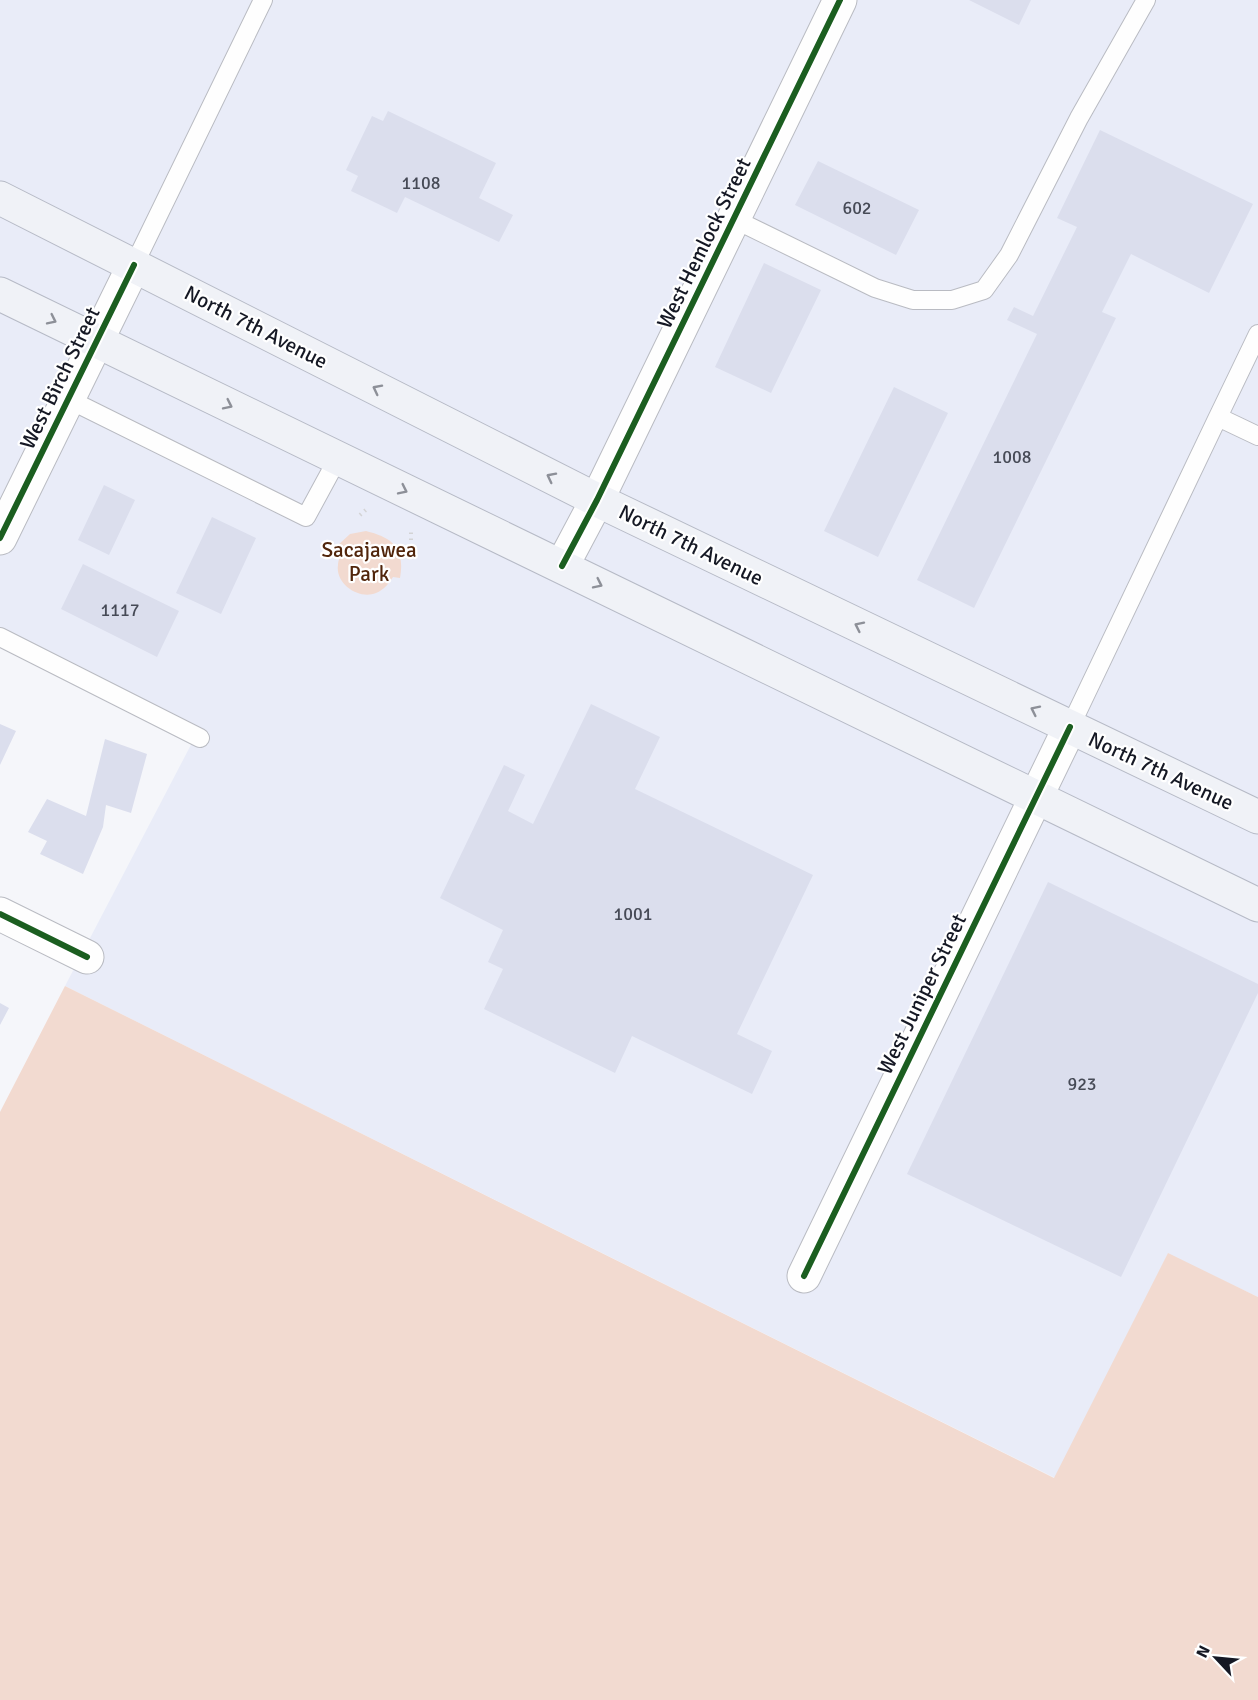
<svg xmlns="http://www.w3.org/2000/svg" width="1258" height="1700" viewBox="0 0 1258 1700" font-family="Signika,sans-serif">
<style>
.built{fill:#e9ecf8}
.green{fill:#f2dad0}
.building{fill:#dbdeed}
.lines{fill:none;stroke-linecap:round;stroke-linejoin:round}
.service-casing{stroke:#b9bbc2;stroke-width:20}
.minor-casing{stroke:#b9bbc2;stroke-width:35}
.primary-casing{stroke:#b6bac6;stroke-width:35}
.path{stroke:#d3d3d5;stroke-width:4;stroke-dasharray:1.5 4.5;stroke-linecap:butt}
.service{stroke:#fefefe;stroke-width:18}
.minor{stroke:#fefefe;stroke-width:33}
.primary{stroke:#f0f2f7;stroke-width:33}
.cycleway-casing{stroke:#fff;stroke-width:10}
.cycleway{stroke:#1b5e20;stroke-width:6}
.oneway{stroke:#8d9098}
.labels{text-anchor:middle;stroke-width:4.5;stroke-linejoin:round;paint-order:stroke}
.number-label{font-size:18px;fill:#464a56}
.street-label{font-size:21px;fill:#151824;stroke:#fff}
.park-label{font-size:21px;fill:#51250b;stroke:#fff}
</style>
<rect width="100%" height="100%" fill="#f5f6fa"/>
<path class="built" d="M0 0H1258V1297L1168 1254 1055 1478 65 986 194 739 0 640Z"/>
<path class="green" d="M366 531C394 538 405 549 400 578L393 577C389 583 384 590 376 593 359 600 335 584 338 565 338 560 341 555 342 551L337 546 350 534Z
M65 986 1054 1478 1168 1253 1258 1297V1700H0V1112Z"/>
<path class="building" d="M969 0H1031L1019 25Z
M388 111 496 163 479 198 513 215 499 242 405 197 397 213 351 191 358 176 346 170 372 116 383 121Z
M1100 130 1253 204 1209 293 1131 254 1102 312 1116 318 974 608 917 580 1037 334 1007 320 1014 307 1033 316 1077 227 1057 218Z
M818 161 919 210 896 255 795 205Z
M764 263 821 290 771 393 715 367Z
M894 387 948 413 878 557 824 531Z
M104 485 135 500 109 555 78 540Z
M212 517 256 538 221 614 176 593Z
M83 564 179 611 157 657 61 609Z
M591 704 660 737 635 789 813 875 737 1034 772 1051 752 1094 632 1036 615 1073 484 1009 503 969 488 962 503 930 440 898 504 765 525 775 508 811 533 824Z
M0 724 16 731 0 765Z
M105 739 147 754 131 813 106 805 103 827 83 874 40 854 47 841 28 832 47 799 86 816Z
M1048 882 1258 984V993L1121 1277 907 1174Z
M0 1003 9 1008 0 1025Z"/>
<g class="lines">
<defs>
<path id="service" d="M734 219 875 288 913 300H952L984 290 1009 255 1079 118 1146 0
M134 265 263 0
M68 399 306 517 338 458
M1218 417 1258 334
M0 637 200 738
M1070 727 1218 417 1258 436"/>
<path id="minor" d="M0 538 134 265
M562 566 597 500 840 0
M0 914 87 957
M804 1276 1070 727"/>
<path id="primary" d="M0 198 597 500 1258 817
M0 294 1258 905"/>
</defs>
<use href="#service" class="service-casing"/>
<use href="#minor" class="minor-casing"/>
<use href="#primary" class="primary-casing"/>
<path class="path" d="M360 515 367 509 369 510
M411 540V531"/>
<use href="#service" class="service"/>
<use href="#minor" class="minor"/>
<use href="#primary" class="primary"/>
<defs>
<path id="cycleway" d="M0 538 134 265
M562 566 597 500 840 0
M0 914 87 957
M804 1276 1070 727"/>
</defs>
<use href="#cycleway" class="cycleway-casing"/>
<use href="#cycleway" class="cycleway"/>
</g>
<defs><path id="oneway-chevron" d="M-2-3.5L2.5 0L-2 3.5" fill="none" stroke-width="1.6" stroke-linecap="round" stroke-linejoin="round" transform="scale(1.5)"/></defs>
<g class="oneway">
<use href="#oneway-chevron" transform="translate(52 320) rotate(26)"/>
<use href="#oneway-chevron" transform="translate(377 389) rotate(-153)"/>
<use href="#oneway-chevron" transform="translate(228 405) rotate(26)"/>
<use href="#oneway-chevron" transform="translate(551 477) rotate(-153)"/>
<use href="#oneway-chevron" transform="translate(403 490) rotate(26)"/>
<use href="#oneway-chevron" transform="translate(598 584) rotate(26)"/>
<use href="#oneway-chevron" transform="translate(859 626) rotate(-154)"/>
<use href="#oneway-chevron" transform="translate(1035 710) rotate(-154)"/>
</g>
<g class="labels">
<g class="number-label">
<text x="421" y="189">1108</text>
<text x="857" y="214">602</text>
<text x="1012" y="463">1008</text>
<text x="120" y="616">1117</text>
<text x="633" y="920">1001</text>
<text x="1082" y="1090">923</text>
</g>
<g class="street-label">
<text transform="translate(704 243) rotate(-64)" y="7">West Hemlock Street</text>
<text transform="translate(256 327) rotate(27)" y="7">North 7th Avenue</text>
<text transform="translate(60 378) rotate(-64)" y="7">West Birch Street</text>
<text transform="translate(691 545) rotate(26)" y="7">North 7th Avenue</text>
<text transform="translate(1161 771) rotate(25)" y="7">North 7th Avenue</text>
<text transform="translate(922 994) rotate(-64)" y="7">West Juniper Street</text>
</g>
<g class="park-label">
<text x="369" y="557">Sacajawea<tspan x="369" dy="24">Park</tspan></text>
</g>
</g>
<g transform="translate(1216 1658) rotate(296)" stroke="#ffffff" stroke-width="4.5" paint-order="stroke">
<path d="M0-4.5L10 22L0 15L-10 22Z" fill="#151824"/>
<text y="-9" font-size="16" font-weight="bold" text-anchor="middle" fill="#151824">N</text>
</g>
</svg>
